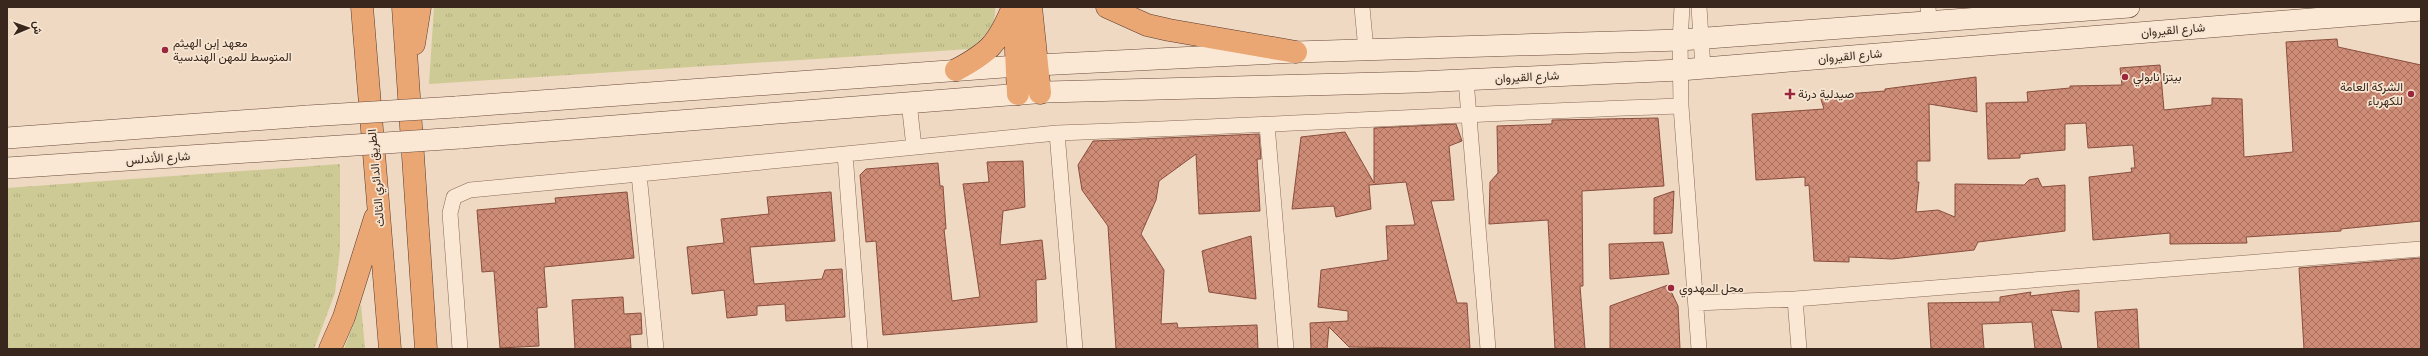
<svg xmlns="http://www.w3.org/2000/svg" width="2428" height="356" viewBox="0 0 2428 356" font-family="'IBM Plex Serif',Vazirmatn,serif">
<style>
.grass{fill:url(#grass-tufts)}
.building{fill:url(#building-cross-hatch);stroke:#894e3d}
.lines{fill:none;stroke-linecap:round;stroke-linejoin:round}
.minor-casing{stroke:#896a58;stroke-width:16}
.secondary-casing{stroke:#6b4b3c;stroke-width:22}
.trunk-casing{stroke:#57392d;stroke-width:23}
.minor{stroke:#fae8d5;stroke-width:15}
.secondary{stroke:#fae8d5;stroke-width:21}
.trunk{stroke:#eaa774;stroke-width:22}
.secondary-bridge-casing{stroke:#6b4b3c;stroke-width:22;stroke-linecap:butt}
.secondary-bridge{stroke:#fae8d5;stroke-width:21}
.poi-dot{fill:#9a273c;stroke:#f6e5d1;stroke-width:1.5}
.labels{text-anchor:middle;stroke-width:3.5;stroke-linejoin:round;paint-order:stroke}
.street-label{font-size:12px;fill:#39261d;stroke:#f6e5d1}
.poi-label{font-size:12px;fill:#39261d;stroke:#f6e5d1;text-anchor:start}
</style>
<defs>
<pattern id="grass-tufts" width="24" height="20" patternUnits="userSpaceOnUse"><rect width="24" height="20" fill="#ceca95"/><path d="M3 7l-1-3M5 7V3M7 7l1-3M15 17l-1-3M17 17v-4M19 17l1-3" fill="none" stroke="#b2ad80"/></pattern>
<pattern id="building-cross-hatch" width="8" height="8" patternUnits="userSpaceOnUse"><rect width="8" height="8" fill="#ce8b76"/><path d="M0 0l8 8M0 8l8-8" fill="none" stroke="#a87160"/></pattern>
</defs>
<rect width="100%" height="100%" fill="#efd9c2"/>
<path class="grass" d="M434 7H995C997 26 983 38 970 49L429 84Z
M340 164V250L335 293 314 349H7V188Z
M361 304 365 349H344Z"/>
<path class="building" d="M2337 39 2338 47 2421 65V221L2341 229V231L2246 237 2247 243 2170 244V233L2093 240 2089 177 2132 172 2131 168H2135L2133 145 2088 148 2086 123 2065 124V150L2020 154V158L1988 159 1986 103 2028 102 2027 92 2070 88V86L2122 85 2120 68 2160 65 2164 110 2212 105V98L2242 99 2244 157 2293 152 2286 42Z
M1976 77 1977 112 1929 104 1930 161H1917V182H1919L1916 212 1938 210 1955 217V184L2024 185 2029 180 2038 178 2042 187 2065 185V231L1978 242 1974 250 1892 259 1849 257V262L1814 261 1809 185 1805 186V177L1756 180 1752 114 1824 109 1820 96 1885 91V89Z
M1658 118 1664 186 1582 191 1583 286H1580L1585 349H1555L1548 220 1489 224 1490 182 1498 173 1497 126 1552 124V120Z
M1456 124 1462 141 1449 146 1454 200 1431 201 1457 303H1467L1470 349 1349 347 1329 327 1327 349H1311L1310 323 1348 321V311L1318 307 1321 270 1388 260 1386 226 1415 225 1406 182 1369 185 1371 209 1336 217 1334 206 1292 209 1301 137 1345 132 1374 183V128Z
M1259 134 1261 159H1257L1260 211 1199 214 1196 154 1159 181 1156 200 1141 234 1164 270 1161 324 1177 323 1178 328 1257 325 1258 349H1116L1108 226 1082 190 1078 165 1093 141Z
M1023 161 1025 207 1003 211 1000 245 1042 240 1046 279 1036 280 1037 322 883 335 876 241 866 242 860 175 866 169 938 163 940 186H943L946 229H944L952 301 980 297 963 184 989 182 987 162Z
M1674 191 1672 233 1654 234V198Z
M627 192 634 258 544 267 547 307 537 308 539 346 500 348 494 271 482 272 477 210 556 203 555 198Z
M831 192 835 241 750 247 754 284 822 279 825 270 842 269 845 317 786 321 785 304 757 306V315L727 318 724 290 692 294 687 247 724 243 721 219 769 214 767 197Z
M1251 236 1256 299 1209 292 1202 251Z
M1663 242 1669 274 1610 279 1609 244Z
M2421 258V349H2304L2299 268Z
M1668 285 1678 306 1680 349H1610V306Z
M2079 290V312L2051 310 2062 349H2035L2032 322 1982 324 1984 349H1931L1928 303 2000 302V297L2031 292 2030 296Z
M623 297 624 314 641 313 642 334 630 335 631 348 575 349 572 300Z
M2137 309 2139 349H2098L2095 312Z"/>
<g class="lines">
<defs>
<path id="minor" d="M1362 7 1366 50
M1682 7 1680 40 1681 106 1699 349
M1699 7 1703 68
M1928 7 1929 21
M1466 80 1488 349
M909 102 914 147
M1267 125 1286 349
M1795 299 1799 349
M1696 303 1795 299 2421 249
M460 349 450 213 454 197 470 190 639 174
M656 349 639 174 845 154
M860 349 845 154 1057 133
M1075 349 1057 133C1265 126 1473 113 1681 106"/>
<path id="secondary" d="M456 107 1017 66 1296 52 1680 40 2129 7
M7 138 308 116
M460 138 1047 92 1418 82 1680 70 2421 10
M7 168 310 148"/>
<path id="trunk" d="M362 7 390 349
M403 7 426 349
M1031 7 1040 93
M1107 7 1147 25 1169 30 1296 52
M1014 8 1018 94
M414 44 420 7
M956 70C990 52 998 43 1013 7
M330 349 344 317 375 218"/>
</defs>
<use href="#minor" class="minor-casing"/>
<use href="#secondary" class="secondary-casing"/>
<use href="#trunk" class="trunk-casing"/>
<use href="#minor" class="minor"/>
<use href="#secondary" class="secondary"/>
<use href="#trunk" class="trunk"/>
<defs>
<path id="secondary-bridge" d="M308 116 456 107
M310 148 460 138"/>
</defs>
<use href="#secondary-bridge" class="secondary-bridge-casing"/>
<use href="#secondary-bridge" class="secondary-bridge"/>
</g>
<g class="poi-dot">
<circle cx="165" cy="50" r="4"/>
<circle cx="2125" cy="77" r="4"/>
<path d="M1788 88h4v4h4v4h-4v4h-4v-4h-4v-4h4z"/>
<circle cx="2411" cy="94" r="4"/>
<circle cx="1671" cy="288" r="4"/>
</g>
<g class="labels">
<g class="street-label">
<text transform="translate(2173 30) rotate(-5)" y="4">شارع القيروان</text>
<text transform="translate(1850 56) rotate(-5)" y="4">شارع القيروان</text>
<text transform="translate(1527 77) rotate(-3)" y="4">شارع القيروان</text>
<text transform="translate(158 158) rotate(-4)" y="4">شارع الأندلس</text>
<text transform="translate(376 178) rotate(-95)" y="4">الطريق الدائري الثالث</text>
</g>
<g class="poi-label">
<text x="173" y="47">معهد إبن الهيثم<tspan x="173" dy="14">المتوسط للمهن الهندسية</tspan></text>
<text x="2133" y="81">بيتزا نابولي</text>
<text x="2403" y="91" text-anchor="end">الشركة العامة<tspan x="2403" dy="14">للكهرباء</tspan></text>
<text x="1798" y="98">صيدلية درنة</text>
<text x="1679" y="292">محل المهدوي</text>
</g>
</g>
<rect width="2428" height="356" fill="none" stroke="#39261d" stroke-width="16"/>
<g transform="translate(28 28) rotate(88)" stroke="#f6e5d1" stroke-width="3" paint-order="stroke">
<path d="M0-3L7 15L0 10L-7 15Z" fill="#39261d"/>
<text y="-6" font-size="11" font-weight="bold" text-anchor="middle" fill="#39261d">ش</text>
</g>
</svg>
